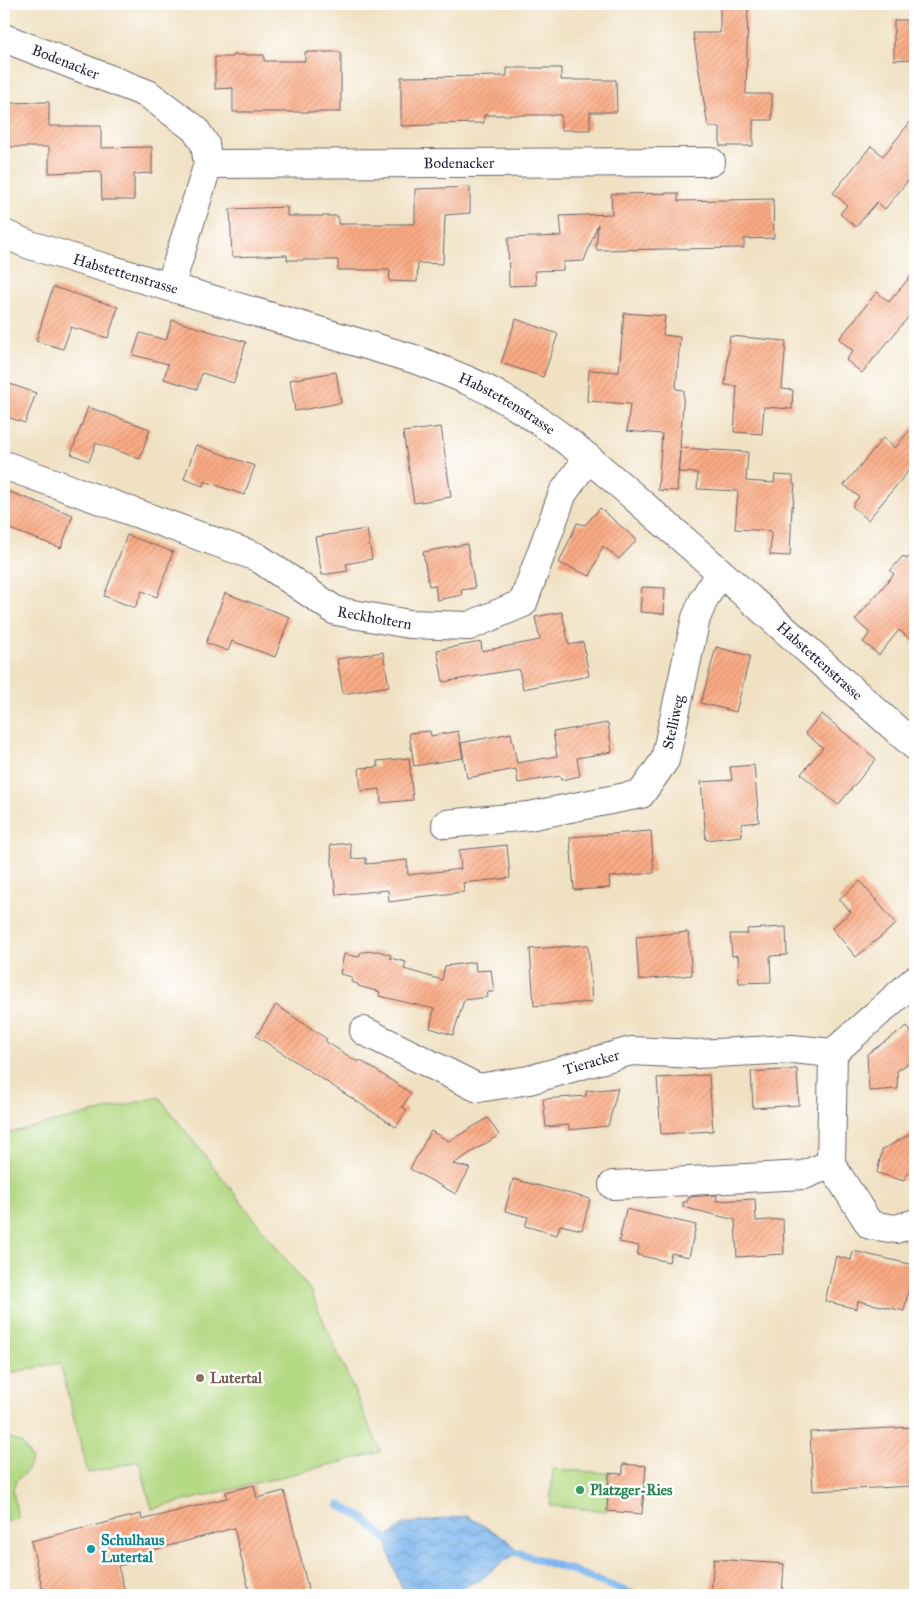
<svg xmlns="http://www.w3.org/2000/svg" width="919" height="1599" viewBox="0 0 919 1599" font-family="'IM FELL Great Primer',serif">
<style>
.garden{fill:#b3d983;stroke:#6a7e5f}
.water{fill:url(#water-waves);stroke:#506c94}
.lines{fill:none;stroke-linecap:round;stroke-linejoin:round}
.stream{stroke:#7db6ed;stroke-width:8}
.building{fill:url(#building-hatch)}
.minor-casing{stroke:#6a656b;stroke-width:30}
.minor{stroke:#fff;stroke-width:28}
.education-dot{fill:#8d6e63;stroke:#fff;stroke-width:2}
.leisure-dot{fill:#2e9e5b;stroke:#fff;stroke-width:2}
.culture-dot{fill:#0f9aa8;stroke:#fff;stroke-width:2}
.labels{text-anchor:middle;stroke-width:5;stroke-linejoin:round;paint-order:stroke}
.street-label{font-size:15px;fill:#22223b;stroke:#fff}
.education-label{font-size:15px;font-weight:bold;fill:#785e54;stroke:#fff;text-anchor:start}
.leisure-label{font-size:15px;font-weight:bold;fill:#27864d;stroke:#fff;text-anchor:start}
.culture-label{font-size:15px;font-weight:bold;fill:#0d838f;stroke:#fff;text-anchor:start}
</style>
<defs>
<pattern id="water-waves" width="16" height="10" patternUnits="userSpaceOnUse" patternTransform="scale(1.25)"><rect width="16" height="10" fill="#7db6ed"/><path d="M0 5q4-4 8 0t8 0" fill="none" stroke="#6694c1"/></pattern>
<pattern id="building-hatch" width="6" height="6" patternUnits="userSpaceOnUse" patternTransform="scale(1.25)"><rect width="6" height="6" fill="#faaa83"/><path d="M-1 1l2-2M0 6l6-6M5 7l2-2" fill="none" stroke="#d69272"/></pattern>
</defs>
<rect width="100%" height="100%" fill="#fff"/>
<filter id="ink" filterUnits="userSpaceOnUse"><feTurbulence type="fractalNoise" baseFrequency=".02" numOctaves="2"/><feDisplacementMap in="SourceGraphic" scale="10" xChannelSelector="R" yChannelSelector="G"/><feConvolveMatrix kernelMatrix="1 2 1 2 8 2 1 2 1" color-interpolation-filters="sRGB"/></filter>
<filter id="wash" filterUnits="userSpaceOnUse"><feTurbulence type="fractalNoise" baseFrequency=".0096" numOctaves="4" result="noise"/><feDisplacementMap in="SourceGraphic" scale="20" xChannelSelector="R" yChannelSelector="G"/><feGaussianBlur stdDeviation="1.12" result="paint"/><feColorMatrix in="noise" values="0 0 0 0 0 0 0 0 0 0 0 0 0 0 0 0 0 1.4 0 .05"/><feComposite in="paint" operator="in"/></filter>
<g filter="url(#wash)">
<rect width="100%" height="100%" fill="#f0e1c3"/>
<path class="garden" d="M159 1097 310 1290 381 1452 152 1509 139 1461 88 1473 60 1363 4 1374V1134Z
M4 1434 22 1444 32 1459 26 1472 16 1481 13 1490 18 1519 6 1522 4 1511Z
M553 1469 609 1473 607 1511 550 1506Z"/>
<path class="water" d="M467 1516 508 1540 519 1553 505 1560 480 1580 442 1595H407C395 1578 391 1559 386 1539L404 1524Z"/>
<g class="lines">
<path class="stream" d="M339 1505 362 1517 386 1539
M519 1553 573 1571 635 1595"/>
</g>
<g id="blocks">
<path class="building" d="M720 4H748L746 94H772V120H753V146H720V127H708L693 33H720Z
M894 20H915V59L894 60Z
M305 52H341V112H233V88L215 89V57H233V55H264V61H305Z
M507 68H561V80H616L617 112H590V130H561V115H484V123L431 124V125L401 126V77L507 76Z
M49 102V126H101V148L152 147V173L134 174V200H102L101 171 49 173V147H4V103Z
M915 116V172L885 209 877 202 856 227 840 214 847 205 833 193 871 146 883 156Z
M470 187V213L445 215 443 264 418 263 417 282 389 281 390 270H338V260H287V255L232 257 230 209 287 207V216H338V224H415V189Z
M678 193V201L773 199 774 238 744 239V248L596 250 598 224 584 261 563 262V270L535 271 536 285 509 286 508 238 562 236 560 216 612 214 611 194Z
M915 271V309L862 373 846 360 853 351 839 339 877 292 889 302Z
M53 287 118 307 108 338 71 327 63 349 36 341Z
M624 313 665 316 663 335 680 337 676 389 684 390 680 448 748 452 746 481 774 483 775 475 793 476V484H795L793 506H792L790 556 770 555 771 531 735 529 738 491 697 489 698 473 678 472 680 451 677 491 658 490 662 434 627 431 630 404 587 401 589 370 619 372Z
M516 319 558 334 543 377 501 363Z
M172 320 246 342 234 383 202 373 197 389 164 379 168 364 133 355 140 333 166 340Z
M730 336 786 341 782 389 793 390 792 409 764 407 762 434 734 432 737 386 725 385Z
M336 372 341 403 295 411 290 380Z
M4 382 36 393 25 423 4 416Z
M88 407 150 429 140 459 96 443 89 461 71 454Z
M915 424V463L868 520 852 506 859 497 844 485 883 438 895 448Z
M441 427 451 497 414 503 403 432Z
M196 445 255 466 244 495 204 481 203 486 184 479Z
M4 490 73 515 61 548 4 527Z
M600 508 637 540 619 559 603 546 590 576 559 563 577 523 585 525Z
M367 529 372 559 346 564 348 571 322 575 315 537Z
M127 535 173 552 157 597 142 591 135 608 104 596Z
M467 544 475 588 461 590 462 595 437 600 435 585 429 586 423 552Z
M915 549V643L899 630 879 655 863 642 870 633 855 620 894 574 890 571 903 556 907 559Z
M642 587 665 588 664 614 640 612Z
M225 593 290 617 275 657 232 641 228 651 206 643Z
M562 612 569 645 583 642 589 676 523 689 519 669 443 682 437 650 481 642 482 651 540 640 535 617Z
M716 647 750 656 736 712 701 703Z
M383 652 389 686 343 694 337 659Z
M822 714 876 759 838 805 801 774 823 748 805 733Z
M608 723 612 752 577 758 580 776 561 780 560 776 518 783 516 769 467 778 461 743 511 733 517 763 557 756 553 732Z
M430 731 431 736 458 731 463 758 414 766 409 733Z
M409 758 413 800 381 803 380 789 361 791 359 768 378 767 377 761Z
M754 765 759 822 741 824 742 836 706 840 701 782 732 780 730 767Z
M651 831 654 873 609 877 610 888 574 890 570 837Z
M350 843 352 859 366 858V864L407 860 408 875 461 869 459 850 507 845 510 878 463 883 464 892 410 898 411 899 389 902 388 890 336 895 330 845Z
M860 881 896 924 856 957 832 928 851 912 839 899Z
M786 927 787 955 770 956 771 982 739 983 738 955 732 956 730 934H748L747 929Z
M688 932 692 975 639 980 636 937Z
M588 945 592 1002 534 1006 530 949Z
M378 951 391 955 390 958 406 962 404 969 442 980 445 966 475 962 476 971 491 970 494 992H487L488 997 464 1000 453 1035 430 1028 434 1009 379 996 380 992 358 986V984L351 982 352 977 340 974 344 954 359 957 361 952Z
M276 1005 327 1039 325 1041 358 1062 360 1060 411 1093 402 1107 407 1110 396 1127 256 1036Z
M907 1026 915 1038V1059L897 1071 898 1089 869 1091 867 1054Z
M797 1069 799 1105 753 1108 751 1072Z
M709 1075 713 1131 661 1134 657 1078Z
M618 1088 608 1126 569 1130V1125L546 1127 543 1099 586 1096V1091Z
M488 1118 499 1135 453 1164 470 1168 456 1194 410 1169 431 1131 449 1141Z
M915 1131V1169L907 1174 904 1181 877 1173 882 1150Z
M513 1179 590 1199 582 1230 560 1225 557 1235 525 1226 528 1217 505 1211Z
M717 1195 716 1201 755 1199 756 1221 783 1219 784 1254 737 1257 735 1220 683 1207V1202H687L689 1197Z
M626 1209 696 1225 689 1257 671 1253 669 1262 637 1255 639 1246 619 1242Z
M853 1251 914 1265 904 1311 858 1301 857 1309 825 1301 836 1256 851 1260Z
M915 1427V1486L813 1491 810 1432Z
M623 1464 646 1466 642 1514 607 1511 609 1473 623 1474Z
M254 1485 257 1498 284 1491 309 1592 296 1595H250L234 1528 150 1551 151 1558 118 1566 126 1595H44L31 1541 141 1514 142 1520 227 1498 226 1492Z
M714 1559 784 1564 782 1595 711 1592Z"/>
</g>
</g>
<g filter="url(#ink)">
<use href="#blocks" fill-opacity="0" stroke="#6a656b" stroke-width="1"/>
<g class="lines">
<defs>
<g id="minor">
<path id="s1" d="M4 38 148 94 195 129 205 144 208 164 170 287"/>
<path id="s2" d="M208 164 711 162"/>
<path id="s3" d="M4 234 30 245 82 261 414 359C444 371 476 382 504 399 568 435 621 487 677 534 757 604 836 676 915 746"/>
<path id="s4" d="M4 465 257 557 336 611 409 624 469 626 523 603 563 493 588 458"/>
<path id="s5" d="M446 824 529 816 641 794 665 760 696 618 704 599 720 572"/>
<path d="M915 980 833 1053 831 1164 870 1225 896 1229 915 1223"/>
<path id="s6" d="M364 1031 478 1088 529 1080 631 1051 696 1054 792 1049 833 1053"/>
<path d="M613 1185 804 1175 831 1164"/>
</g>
</defs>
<use href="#minor" class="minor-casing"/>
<use href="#minor" class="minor"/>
</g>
</g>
<circle class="education-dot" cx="200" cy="1378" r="5"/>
<circle class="leisure-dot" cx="580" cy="1490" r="5"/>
<circle class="culture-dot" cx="91" cy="1549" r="5"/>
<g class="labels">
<g class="street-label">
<text dy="5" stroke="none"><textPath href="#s1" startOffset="66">Bodenacker</textPath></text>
<text dy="5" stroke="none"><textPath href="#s2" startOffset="251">Bodenacker</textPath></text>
<text dy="5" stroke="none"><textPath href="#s3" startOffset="128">Habstettenstrasse</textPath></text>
<text dy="5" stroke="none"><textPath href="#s3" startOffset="532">Habstettenstrasse</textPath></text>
<text dy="5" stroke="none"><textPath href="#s4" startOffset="404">Reckholtern</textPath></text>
<text dy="5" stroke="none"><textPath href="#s3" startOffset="938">Habstettenstrasse</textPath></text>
<text dy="5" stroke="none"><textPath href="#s5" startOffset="278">Stelliweg</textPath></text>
<text dy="5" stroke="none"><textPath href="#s6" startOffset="244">Tieracker</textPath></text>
</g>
<g class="education-label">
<text x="210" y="1383">Lutertal</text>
</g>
<g class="leisure-label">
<text x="590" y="1495">Platzger-Ries</text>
</g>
<g class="culture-label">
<text x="101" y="1545">Schulhaus<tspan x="101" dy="17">Lutertal</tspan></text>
</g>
</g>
<rect width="919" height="1599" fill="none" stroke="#fff" stroke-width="20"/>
</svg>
